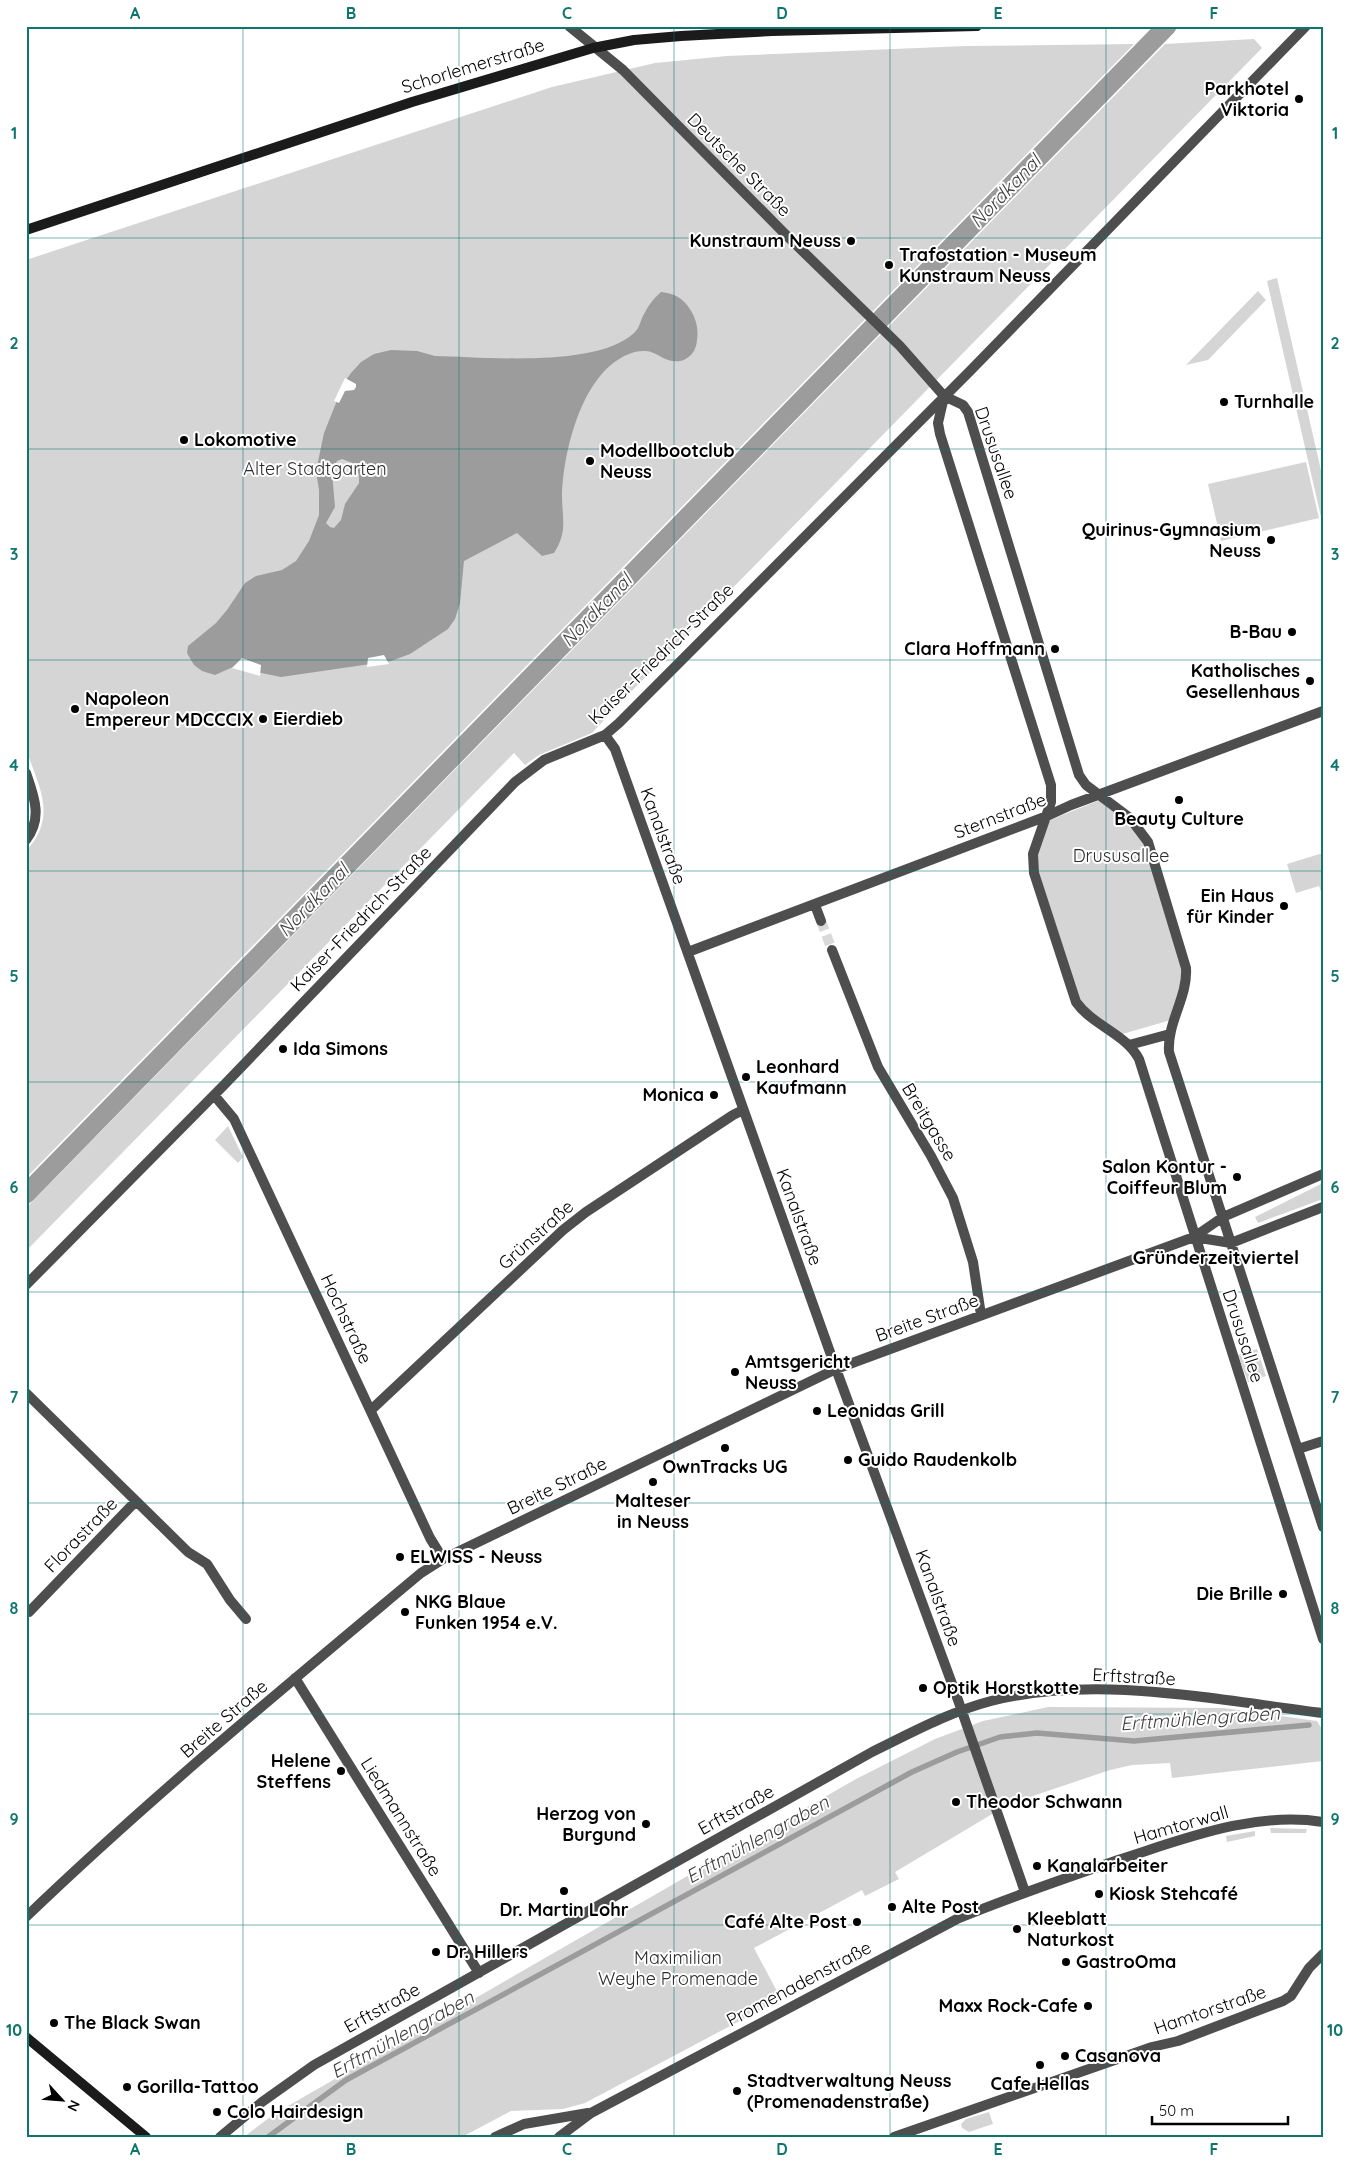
<svg xmlns="http://www.w3.org/2000/svg" width="1349" height="2163" viewBox="0 0 1349 2163" font-family="Quicksand,sans-serif">
<style>
.green{fill:#d5d5d5}
.water{fill:#9c9c9c;fill-rule:evenodd}
.pier{fill:#fff}
.lines{fill:none;stroke-linecap:round;stroke-linejoin:round}
.stream{stroke:#9c9c9c;stroke-width:5.5}
.canal{stroke:#9c9c9c;stroke-width:19}
.minor-tunnel{stroke:#d9d9d9;stroke-width:10;stroke-dasharray:10 5;stroke-linecap:butt}
.minor{stroke:#4e4e4e;stroke-width:10}
.secondary{stroke:#1b1b1b;stroke-width:10}
.grid{fill:none;stroke:#0f766e;stroke-width:1;stroke-opacity:0.55}
.poi-dot{fill:#000;stroke:#fff;stroke-width:2}
.labels{text-anchor:middle;stroke-width:4;stroke-linejoin:round;paint-order:stroke}
.street-label{font-size:18px;fill:#000;stroke:#fff}
.poi-label{font-size:18px;font-weight:bold;fill:#000;stroke:#fff;text-anchor:start}
.park-label{font-size:18px;fill:#2c2c2c;stroke:#fff}
.water-label{font-size:19px;font-style:italic;fill:#3d3d3d;stroke:#fff}
.neighbourhood-label{font-size:19px;font-weight:bold;fill:#000;stroke:#fff}
.neatline{fill:none;stroke:#0f766e;stroke-width:2}
.grid-label{font-size:16px;text-anchor:middle;font-weight:bold;fill:#0f766e}
</style>
<rect width="100%" height="100%" fill="#fff"/>
<path class="green" d="M1254 39 1262 48 616 707 592 733 539 755 525 765 514 753 26 1251V1208L1165 44Z
M1134 44 26 1178V851C58 816 39 788 26 749V260L552 87 655 63 727 56 966 46Z
M1277 278 1323 479V526L1267 281Z
M1258 291 1266 300 1208 360 1186 365Z
M1306 462 1319 518 1221 541 1208 484Z
M1100 800 1130 820 1146 842 1184 974 1171 1020 1119 1035 1082 1008 1035 873 1036 858 1050 820Z
M1323 853V897L1319 886 1296 893 1287 864Z
M228 1126 243 1157 238 1163 215 1140Z
M1323 1183V1199L1258 1223 1255 1217Z
M1257 1349 1266 1376 1248 1382 1238 1355Z
M1048 1707 1224 1708 1317 1721 1323 1731V1761L1172 1778 1170 1763 1132 1765 1110 1770 1009 1804 895 1872 899 1879 865 1896 862 1890 754 1948 781 1999 585 2103 563 2109 511 2111 462 2137H244L274 2114 856 1779 935 1739 983 1721Z
M1270 1828 1307 1829 1306 1833H1271Z
M1255 1831V1836L1227 1842 1226 1836Z
M989 2112 993 2124 969 2132 962 2128 961 2124 966 2119Z"/>
<path class="water" d="M661 292C671 293 680 296 687 305 695 315 699 327 697 340 696 355 684 365 668 360 662 358 657 354 651 352 645 350 635 351 629 354 616 359 605 369 597 380 575 409 563 459 562 495 562 519 568 531 554 553L542 556 517 533 464 561 460 603 455 619 448 629 410 654 391 661 281 677 233 667 215 675 202 671 194 665 187 653 188 646 216 623 227 610 245 583 256 576 282 570 296 561 309 541 319 515V490L316 471 324 433 344 383 351 373 361 362 374 354 391 350 417 351 435 356C484 357 597 368 634 333 639 329 640 322 643 316 648 306 653 299 661 292ZM342 459 355 464 359 475V483L345 504 341 520 334 528 330 527 326 523 335 507 332 472 337 461Z"/>
<path class="pier" d="M345 378 356 384V387L354 390 345 391 339 403 334 401Z
M384 655 389 664 367 667 368 658Z
M242 658 261 665 260 676 232 668Z"/>
<g class="lines">
<path class="stream" d="M268 2137 346 2080 912 1772 957 1752 1000 1737 1037 1733 1134 1741 1309 1725"/>
<path class="canal" d="M26 1194 1167 26"/>
<path class="minor-tunnel" d="M821 921 832 950"/>
<path class="minor" d="M569 26 623 70 784 233 900 346 944 396
M944 396 963 405 968 412 1079 775 1086 785 1130 818 1148 842 1186 968C1188 997 1167 1022 1169 1052L1323 1527
M944 397 938 423 940 434 1051 785V802L1033 854 1034 873 1076 1002C1093 1026 1125 1033 1139 1059L1323 1639
M605 735 615 749 836 1369 958 1700 1025 1892
M26 773C34 796 43 818 26 840
M815 905 821 921
M832 950 878 1067 931 1156 953 1198 973 1262 981 1315
M688 952 1047 816 1071 805 1323 711
M1129 1045 1170 1034
M214 1095 234 1119 430 1538 443 1559
M1194 1237 1231 1243 1323 1207
M26 1285 224 1085 515 782 544 760 605 735 619 723 971 370 1306 26
M26 1393 188 1552 207 1564 230 1600 246 1619
M371 1410 563 1230 586 1212 733 1115 743 1110
M1298 1449 1323 1441
M29 1612 136 1501
M295 1678 479 1973
M26 1917C152 1796 287 1685 421 1573L443 1559 836 1369 1194 1237 1223 1217 1323 1174
M220 2137 262 2102 314 2065 872 1752C911 1733 949 1712 991 1701 1096 1674 1216 1700 1323 1713
M495 2137 524 2124 588 2113
M559 2137 591 2113 957 1919C1010 1897 1064 1879 1118 1860 1184 1839 1253 1811 1323 1822
M894 2137 1152 2047 1178 2041 1283 2001 1291 1996 1309 1968 1323 1954"/>
<path class="secondary" d="M26 230 412 102 593 48 634 40 681 36 772 31 977 26
M26 2037 146 2137"/>
</g>
<path class="grid" d="M243 26V2137M459 26V2137M674 26V2137M890 26V2137M1106 26V2137M26 238H1323M26 449H1323M26 660H1323M26 871H1323M26 1082H1323M26 1292H1323M26 1503H1323M26 1714H1323M26 1925H1323"/>
<g class="poi-dot">
<circle cx="1299" cy="99" r="5"/>
<circle cx="851" cy="241" r="5"/>
<circle cx="889" cy="265" r="5"/>
<circle cx="1224" cy="402" r="5"/>
<circle cx="184" cy="440" r="5"/>
<circle cx="590" cy="461" r="5"/>
<circle cx="1271" cy="540" r="5"/>
<circle cx="1292" cy="632" r="5"/>
<circle cx="1055" cy="649" r="5"/>
<circle cx="1310" cy="681" r="5"/>
<circle cx="75" cy="709" r="5"/>
<circle cx="263" cy="719" r="5"/>
<circle cx="1179" cy="800" r="5"/>
<circle cx="1284" cy="906" r="5"/>
<circle cx="283" cy="1049" r="5"/>
<circle cx="746" cy="1077" r="5"/>
<circle cx="714" cy="1095" r="5"/>
<circle cx="1237" cy="1177" r="5"/>
<circle cx="735" cy="1372" r="5"/>
<circle cx="817" cy="1411" r="5"/>
<circle cx="725" cy="1448" r="5"/>
<circle cx="848" cy="1460" r="5"/>
<circle cx="653" cy="1482" r="5"/>
<circle cx="400" cy="1557" r="5"/>
<circle cx="1283" cy="1594" r="5"/>
<circle cx="405" cy="1612" r="5"/>
<circle cx="923" cy="1688" r="5"/>
<circle cx="341" cy="1771" r="5"/>
<circle cx="956" cy="1802" r="5"/>
<circle cx="646" cy="1824" r="5"/>
<circle cx="1037" cy="1866" r="5"/>
<circle cx="564" cy="1891" r="5"/>
<circle cx="1099" cy="1894" r="5"/>
<circle cx="892" cy="1907" r="5"/>
<circle cx="857" cy="1922" r="5"/>
<circle cx="1017" cy="1929" r="5"/>
<circle cx="436" cy="1952" r="5"/>
<circle cx="1066" cy="1962" r="5"/>
<circle cx="1088" cy="2006" r="5"/>
<circle cx="54" cy="2023" r="5"/>
<circle cx="1065" cy="2056" r="5"/>
<circle cx="1040" cy="2065" r="5"/>
<circle cx="127" cy="2087" r="5"/>
<circle cx="737" cy="2091" r="5"/>
<circle cx="217" cy="2112" r="5"/>
</g>
<g class="labels">
<g class="street-label">
<text transform="translate(473 66) rotate(-17)" y="6">Schorlemerstraße</text>
<text transform="translate(739 165) rotate(45)" y="6">Deutsche Straße</text>
<text transform="translate(996 453) rotate(71)" y="6">Drususallee</text>
<text transform="translate(661 654) rotate(-44)" y="6">Kaiser-Friedrich-Straße</text>
<text transform="translate(1000 816) rotate(-21)" y="6">Sternstraße</text>
<text transform="translate(663 836) rotate(70)" y="6">Kanalstraße</text>
<text transform="translate(361 919) rotate(-46)" y="6">Kaiser-Friedrich-Straße</text>
<text transform="translate(929 1122) rotate(59)" y="6">Breitgasse</text>
<text transform="translate(799 1217) rotate(70)" y="6">Kanalstraße</text>
<text transform="translate(536 1235) rotate(-42)" y="6">Grünstraße</text>
<text transform="translate(927 1318) rotate(-20)" y="6">Breite Straße</text>
<text transform="translate(346 1319) rotate(65)" y="6">Hochstraße</text>
<text transform="translate(1243 1336) rotate(72)" y="6">Drususallee</text>
<text transform="translate(557 1486) rotate(-26)" y="6">Breite Straße</text>
<text transform="translate(81 1535) rotate(-46)" y="6">Florastraße</text>
<text transform="translate(938 1598) rotate(70)" y="6">Kanalstraße</text>
<text transform="translate(1134 1677) rotate(3)" y="6">Erftstraße</text>
<text transform="translate(224 1719) rotate(-41)" y="6">Breite Straße</text>
<text transform="translate(736 1810) rotate(-29)" y="6">Erftstraße</text>
<text transform="translate(401 1817) rotate(58)" y="6">Liedmannstraße</text>
<text transform="translate(1181 1825) rotate(-16)" y="6">Hamtorwall</text>
<text transform="translate(799 1984) rotate(-28)" y="6">Promenadenstraße</text>
<text transform="translate(382 2008) rotate(-29)" y="6">Erftstraße</text>
<text transform="translate(1210 2010) rotate(-19)" y="6">Hamtorstraße</text>
</g>
<g class="poi-label">
<text x="1289" y="95" text-anchor="end">Parkhotel<tspan x="1289" dy="21">Viktoria</tspan></text>
<text x="841" y="247" text-anchor="end">Kunstraum Neuss</text>
<text x="899" y="261">Trafostation - Museum<tspan x="899" dy="21">Kunstraum Neuss</tspan></text>
<text x="1234" y="408">Turnhalle</text>
<text x="194" y="446">Lokomotive</text>
<text x="600" y="457">Modellbootclub<tspan x="600" dy="21">Neuss</tspan></text>
<text x="1261" y="536" text-anchor="end">Quirinus-Gymnasium<tspan x="1261" dy="21">Neuss</tspan></text>
<text x="1282" y="638" text-anchor="end">B-Bau</text>
<text x="1045" y="655" text-anchor="end">Clara Hoffmann</text>
<text x="1300" y="677" text-anchor="end">Katholisches<tspan x="1300" dy="21">Gesellenhaus</tspan></text>
<text x="85" y="705">Napoleon<tspan x="85" dy="21">Empereur MDCCCIX</tspan></text>
<text x="273" y="725">Eierdieb</text>
<text x="1179" y="825" text-anchor="middle">Beauty Culture</text>
<text x="1274" y="902" text-anchor="end">Ein Haus<tspan x="1274" dy="21">für Kinder</tspan></text>
<text x="293" y="1055">Ida Simons</text>
<text x="756" y="1073">Leonhard<tspan x="756" dy="21">Kaufmann</tspan></text>
<text x="704" y="1101" text-anchor="end">Monica</text>
<text x="1227" y="1173" text-anchor="end">Salon Kontur -<tspan x="1227" dy="21">Coiffeur Blum</tspan></text>
<text x="745" y="1368">Amtsgericht<tspan x="745" dy="21">Neuss</tspan></text>
<text x="827" y="1417">Leonidas Grill</text>
<text x="858" y="1466">Guido Raudenkolb</text>
<text x="725" y="1473" text-anchor="middle">OwnTracks UG</text>
<text x="653" y="1507" text-anchor="middle">Malteser<tspan x="653" dy="21">in Neuss</tspan></text>
<text x="410" y="1563">ELWISS - Neuss</text>
<text x="1273" y="1600" text-anchor="end">Die Brille</text>
<text x="415" y="1608">NKG Blaue<tspan x="415" dy="21">Funken 1954 e.V.</tspan></text>
<text x="933" y="1694">Optik Horstkotte</text>
<text x="331" y="1767" text-anchor="end">Helene<tspan x="331" dy="21">Steffens</tspan></text>
<text x="966" y="1808">Theodor Schwann</text>
<text x="636" y="1820" text-anchor="end">Herzog von<tspan x="636" dy="21">Burgund</tspan></text>
<text x="1047" y="1872">Kanalarbeiter</text>
<text x="1109" y="1900">Kiosk Stehcafé</text>
<text x="902" y="1913">Alte Post</text>
<text x="564" y="1916" text-anchor="middle">Dr. Martin Lohr</text>
<text x="1027" y="1925">Kleeblatt<tspan x="1027" dy="21">Naturkost</tspan></text>
<text x="847" y="1928" text-anchor="end">Café Alte Post</text>
<text x="446" y="1958">Dr. Hillers</text>
<text x="1076" y="1968">GastroOma</text>
<text x="1078" y="2012" text-anchor="end">Maxx Rock-Cafe</text>
<text x="64" y="2029">The Black Swan</text>
<text x="1075" y="2062">Casanova</text>
<text x="747" y="2087">Stadtverwaltung Neuss<tspan x="747" dy="21">(Promenadenstraße)</tspan></text>
<text x="1040" y="2090" text-anchor="middle">Cafe Hellas</text>
<text x="137" y="2093">Gorilla-Tattoo</text>
<text x="227" y="2118">Colo Hairdesign</text>
</g>
<g class="park-label">
<text x="315" y="475">Alter Stadtgarten</text>
<text x="1121" y="862">Drususallee</text>
<text x="678" y="1964">Maximilian<tspan x="678" dy="21">Weyhe Promenade</tspan></text>
</g>
<g class="water-label">
<text transform="translate(1005 191) rotate(-46)" y="7">Nordkanal</text>
<text transform="translate(596 610) rotate(-46)" y="7">Nordkanal</text>
<text transform="translate(313 900) rotate(-46)" y="7">Nordkanal</text>
<text transform="translate(1200 1718) rotate(-4)" y="7">Erftmühlengraben</text>
<text transform="translate(757 1839) rotate(-29)" y="7">Erftmühlengraben</text>
<text transform="translate(402 2034) rotate(-29)" y="7">Erftmühlengraben</text>
</g>
<g class="neighbourhood-label">
<text x="1216" y="1264">Gründerzeitviertel</text>
</g>
</g>
<rect width="1349" height="2163" fill="none" stroke="#ffffff" stroke-width="55"/>
<g transform="translate(62 2100) rotate(116)" stroke="#ffffff" stroke-width="4" paint-order="stroke">
<path d="M0-4L9 19L0 12L-9 19Z" fill="#000000"/>
<text y="-8" font-size="14" font-weight="bold" text-anchor="middle" fill="#000000">N</text>
</g>
<path d="M1152 2116v8h136v-8" fill="none" stroke="#000000" stroke-width="2.5"/>
<text x="1159" y="2116" font-size="15" fill="#000000" stroke="#ffffff" stroke-width="4" paint-order="stroke">50 m</text>
<rect x="28" y="28" width="1294" height="2108" class="neatline"/>
<g class="grid-label">
<text x="135" y="19">A</text>
<text x="351" y="19">B</text>
<text x="567" y="19">C</text>
<text x="782" y="19">D</text>
<text x="998" y="19">E</text>
<text x="1214" y="19">F</text>
<text x="14" y="139">1</text>
<text x="1335" y="139">1</text>
<text x="14" y="349">2</text>
<text x="1335" y="349">2</text>
<text x="14" y="560">3</text>
<text x="1335" y="560">3</text>
<text x="14" y="771">4</text>
<text x="1335" y="771">4</text>
<text x="14" y="982">5</text>
<text x="1335" y="982">5</text>
<text x="14" y="1193">6</text>
<text x="1335" y="1193">6</text>
<text x="14" y="1403">7</text>
<text x="1335" y="1403">7</text>
<text x="14" y="1614">8</text>
<text x="1335" y="1614">8</text>
<text x="14" y="1825">9</text>
<text x="1335" y="1825">9</text>
<text x="14" y="2036">10</text>
<text x="1335" y="2036">10</text>
<text x="135" y="2155">A</text>
<text x="351" y="2155">B</text>
<text x="567" y="2155">C</text>
<text x="782" y="2155">D</text>
<text x="998" y="2155">E</text>
<text x="1214" y="2155">F</text>
</g>
</svg>
